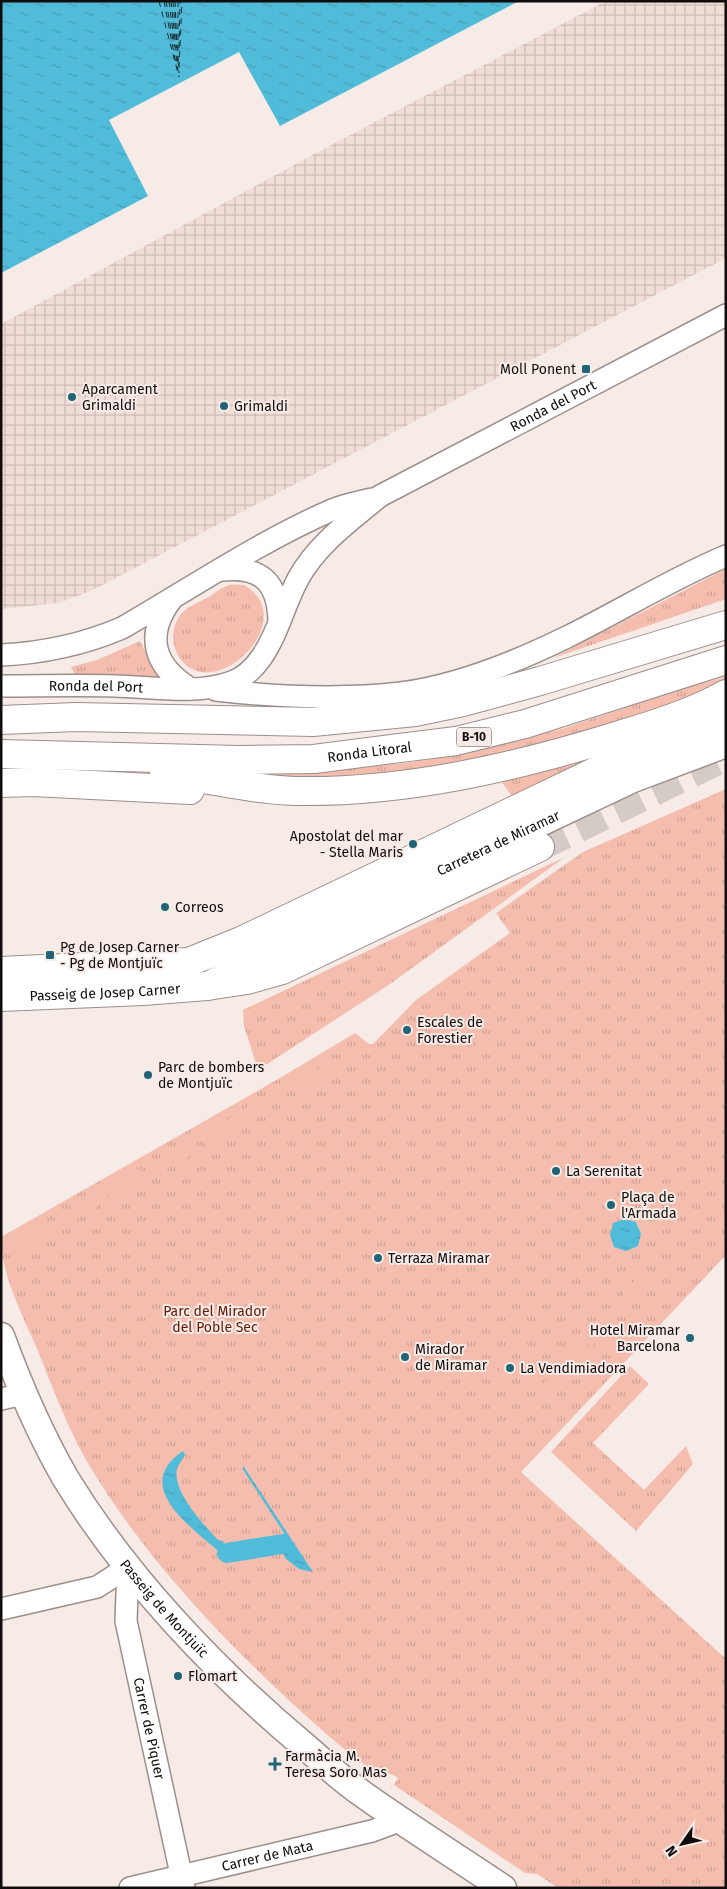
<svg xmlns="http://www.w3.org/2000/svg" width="727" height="1889" viewBox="0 0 727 1889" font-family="'Fira Sans',sans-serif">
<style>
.industrial{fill:url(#industrial-grid)}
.grass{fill:url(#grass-tufts);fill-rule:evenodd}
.garden{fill:#f4bdae}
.water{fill:url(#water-ripples)}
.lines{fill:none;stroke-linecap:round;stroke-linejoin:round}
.canal{stroke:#51bcd9;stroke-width:20}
.ferry{stroke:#1b2e34;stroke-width:1;stroke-dasharray:6 5;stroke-linecap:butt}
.trunk-tunnel{stroke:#d4cac6;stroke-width:28;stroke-dasharray:28 14;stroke-linecap:butt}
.minor-casing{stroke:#9b8f8c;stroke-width:24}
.tertiary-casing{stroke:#9b8f8c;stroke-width:29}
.secondary-casing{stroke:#9b8f8c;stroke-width:30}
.trunk-casing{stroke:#9b8f8c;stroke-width:30}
.minor{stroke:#fff;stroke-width:21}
.tertiary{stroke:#fff;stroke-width:26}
.secondary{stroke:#fff;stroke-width:28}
.trunk{stroke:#fff;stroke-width:28}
.poi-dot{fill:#206476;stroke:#f7ebe7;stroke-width:2}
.labels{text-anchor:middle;stroke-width:4;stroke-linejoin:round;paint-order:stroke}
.shield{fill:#f7ebe7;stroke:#56504e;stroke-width:1}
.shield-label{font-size:12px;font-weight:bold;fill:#110d0c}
.poi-label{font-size:14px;fill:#110d0c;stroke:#f7ebe7;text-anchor:start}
.street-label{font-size:14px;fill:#110d0c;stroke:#f7ebe7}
.park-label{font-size:14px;fill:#621a03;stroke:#f7ebe7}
</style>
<defs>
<pattern id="industrial-grid" width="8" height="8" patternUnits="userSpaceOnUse" patternTransform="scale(1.25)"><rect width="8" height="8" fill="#f1ddd7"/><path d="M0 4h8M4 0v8" fill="none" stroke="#cebcb7"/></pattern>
<pattern id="grass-tufts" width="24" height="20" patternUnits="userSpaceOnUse" patternTransform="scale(1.25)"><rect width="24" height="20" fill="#f4bdae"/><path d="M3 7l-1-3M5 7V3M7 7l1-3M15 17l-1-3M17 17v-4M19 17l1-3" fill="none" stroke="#d0a194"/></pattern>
<pattern id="water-ripples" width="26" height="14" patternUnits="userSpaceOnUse" patternTransform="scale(1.25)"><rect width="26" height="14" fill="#51bcd9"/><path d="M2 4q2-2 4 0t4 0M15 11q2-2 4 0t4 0" fill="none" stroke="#46a0b9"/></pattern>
</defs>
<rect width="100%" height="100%" fill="#f7ebe7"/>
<path class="industrial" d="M606 1H726V258L91 591 58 603 1 609V324L318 152Z"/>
<path class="grass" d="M726 569V599L553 658Z
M244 585C302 618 218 703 182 661 170 647 170 625 183 612 189 606 201 601 209 597 215 593 222 587 229 585 234 584 240 585 244 585Z
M140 641 159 678 76 677 71 667 97 660Z
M726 677V685L683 703 483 762 324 781 232 776 260 768H354L405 763 466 754 565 728 687 687Z
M623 748 513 798 502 782Z
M726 789V1255L521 1472 726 1659V1888H558L537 1874 525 1873 394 1785 398 1778C389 1771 381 1775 374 1771 346 1753 320 1728 295 1706 218 1635 143 1555 89 1465 68 1429 53 1389 38 1351 23 1316 1 1276 1 1237L280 1078 355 1033 369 1044H373L416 1000 510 933 496 913 583 852ZM622 1222H636L639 1228 638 1246 614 1247 612 1233Z
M565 857 390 984 258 1070 244 1026 243 1010Z
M630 1366 649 1384 593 1443 644 1490 686 1446 693 1464 636 1531 551 1452Z"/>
<path class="garden" d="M332 1061 338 1070 302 1093 295 1082Z
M281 1086 287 1097 251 1119 245 1108Z
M235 1115 241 1125 206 1146 200 1135Z
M188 1141 195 1153 158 1174 152 1162Z
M140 1168 147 1180 111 1199 104 1189Z
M93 1195 99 1206 61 1228 55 1217Z
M44 1222 51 1233 15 1254 8 1244Z
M638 1277 646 1286 591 1348 584 1340Z
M575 1350 582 1357 548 1394 540 1387Z
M516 1360 517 1376 501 1377 500 1361Z
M530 1397 538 1403 520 1425 512 1418Z"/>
<path class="water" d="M1 1H519L280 126 239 52 109 120 148 196 1 273Z
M625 1219 636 1222 641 1234 638 1246 626 1251 614 1247 610 1235 613 1223Z
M183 1451 185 1455C182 1459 179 1464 177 1469 172 1491 204 1525 218 1540L223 1541 227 1555H223C195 1530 129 1487 183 1451Z
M244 1467 313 1572 299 1569 286 1559 282 1552 284 1533 242 1468Z"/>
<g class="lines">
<path class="canal" d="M227 1553 282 1544"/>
<path class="ferry" d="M159 1 179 77
M164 1 176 64
M166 1 174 46
M169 1 178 71
M171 1 176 48
M173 1 178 61
M175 1 177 48
M178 1V61
M179 48 180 1
M178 60 179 73
M179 68 182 1"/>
<path class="trunk-tunnel" d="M540 847 726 757"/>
<defs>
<g id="minor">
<path d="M222 570C261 566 278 582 279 621"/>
<path d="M171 600C145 635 153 666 191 689"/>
<path d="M1 655C44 653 82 645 122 628 191 588 259 542 332 510 344 505 359 502 372 499"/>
<path id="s1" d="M1 686C39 686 77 685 115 686 153 687 196 695 232 682 243 678 254 668 261 658 278 634 284 605 298 579 317 544 350 521 380 496L726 315"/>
<path d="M216 690C277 697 340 700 401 693 455 686 518 661 567 637 620 611 671 579 726 556"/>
<path d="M1 1399 23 1394"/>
<path id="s2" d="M128 1567 126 1621 184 1888"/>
<path d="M1 1609 97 1587 128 1567"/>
<path id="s3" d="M130 1888 372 1831 402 1820"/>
</g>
<g id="tertiary">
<path id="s4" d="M210 984 274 949 633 779 726 744"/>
<path id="s5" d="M1 1336C19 1385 40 1434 66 1479 127 1579 217 1673 307 1748 323 1762 339 1777 357 1790 404 1824 454 1855 503 1888"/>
</g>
<g id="secondary">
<path d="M1 971 189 962"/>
<path id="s6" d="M1 997 143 991 207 986"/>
</g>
<g id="trunk">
<path d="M1 720 76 717 313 722 415 712 463 702 540 681 726 625"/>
<path id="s7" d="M1 754 239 760 314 759 384 750 456 741 525 724 726 660"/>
<path d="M164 773C207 778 251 790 295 791 403 793 513 768 616 736 653 725 692 713 726 694"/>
<path d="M1 783 33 782 190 790"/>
<path d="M189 962 241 941 609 765 726 718"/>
<path d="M207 986 247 980 282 970 540 847"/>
</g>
</defs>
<use href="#minor" class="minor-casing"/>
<use href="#tertiary" class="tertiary-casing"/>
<use href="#secondary" class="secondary-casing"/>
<use href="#trunk" class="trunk-casing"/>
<use href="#minor" class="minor"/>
<use href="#tertiary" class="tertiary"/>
<use href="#secondary" class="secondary"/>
<use href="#trunk" class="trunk"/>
</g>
<g class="poi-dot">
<rect x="581" y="364" width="10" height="10" rx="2.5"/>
<circle cx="72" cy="397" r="5"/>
<circle cx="224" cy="406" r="5"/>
<circle cx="413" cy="844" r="5"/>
<circle cx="165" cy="907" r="5"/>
<rect x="45" y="950" width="10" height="10" rx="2.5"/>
<circle cx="407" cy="1030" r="5"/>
<circle cx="148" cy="1075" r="5"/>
<circle cx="556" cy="1171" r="5"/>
<circle cx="611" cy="1205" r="5"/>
<circle cx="378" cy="1258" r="5"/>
<circle cx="690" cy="1338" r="5"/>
<circle cx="405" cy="1357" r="5"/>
<circle cx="510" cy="1368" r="5"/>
<circle cx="178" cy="1676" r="5"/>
<path d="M272.5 1756.5h5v5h5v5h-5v5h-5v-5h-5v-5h5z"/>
</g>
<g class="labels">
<rect class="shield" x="456.5" y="727.5" width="35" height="19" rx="4"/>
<g class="shield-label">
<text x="474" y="741">B-10</text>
</g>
<g class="poi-label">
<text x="576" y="374" text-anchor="end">Moll Ponent</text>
<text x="82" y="394">Aparcament<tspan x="82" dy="16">Grimaldi</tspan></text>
<text x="234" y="411">Grimaldi</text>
<text x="403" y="841" text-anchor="end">Apostolat del mar<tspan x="403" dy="16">- Stella Maris</tspan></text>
<text x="175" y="912">Correos</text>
<text x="60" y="952">Pg de Josep Carner<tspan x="60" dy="16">- Pg de Montjuïc</tspan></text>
<text x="417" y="1027">Escales de<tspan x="417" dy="16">Forestier</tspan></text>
<text x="158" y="1072">Parc de bombers<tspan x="158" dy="16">de Montjuïc</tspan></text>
<text x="566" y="1176">La Serenitat</text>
<text x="621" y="1202">Plaça de<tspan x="621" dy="16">l'Armada</tspan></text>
<text x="388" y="1263">Terraza Miramar</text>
<text x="680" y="1335" text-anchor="end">Hotel Miramar<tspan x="680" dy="16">Barcelona</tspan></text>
<text x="415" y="1354">Mirador<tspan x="415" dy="16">de Miramar</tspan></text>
<text x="520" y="1373">La Vendimiadora</text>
<text x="188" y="1681">Flomart</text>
<text x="285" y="1761">Farmàcia M.<tspan x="285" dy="16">Teresa Soro Mas</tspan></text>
</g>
<g class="street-label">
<text dy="5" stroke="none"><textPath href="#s1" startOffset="670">Ronda del Port</textPath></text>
<text dy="5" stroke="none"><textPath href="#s1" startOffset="95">Ronda del Port</textPath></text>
<text dy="5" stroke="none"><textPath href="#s7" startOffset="369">Ronda Litoral</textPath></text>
<text dy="5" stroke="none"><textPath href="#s4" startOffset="321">Carretera de Miramar</textPath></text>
<text dy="5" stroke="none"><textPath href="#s6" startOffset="104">Passeig de Josep Carner</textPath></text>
<text dy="5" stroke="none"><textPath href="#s5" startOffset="320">Passeig de Montjuïc</textPath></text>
<text dy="5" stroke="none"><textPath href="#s2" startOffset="164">Carrer de Piquer</textPath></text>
<text dy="5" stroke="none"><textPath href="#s3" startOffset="141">Carrer de Mata</textPath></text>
</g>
<g class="park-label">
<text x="215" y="1316">Parc del Mirador<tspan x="215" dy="16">del Poble Sec</tspan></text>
</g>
</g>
<rect width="727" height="1889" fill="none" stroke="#110d0c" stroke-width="5"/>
<g transform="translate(682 1844) rotate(236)" stroke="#f7ebe7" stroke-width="4" paint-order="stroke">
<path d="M0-4L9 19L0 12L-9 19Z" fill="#110d0c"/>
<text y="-8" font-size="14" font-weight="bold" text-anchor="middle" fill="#110d0c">N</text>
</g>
</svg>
